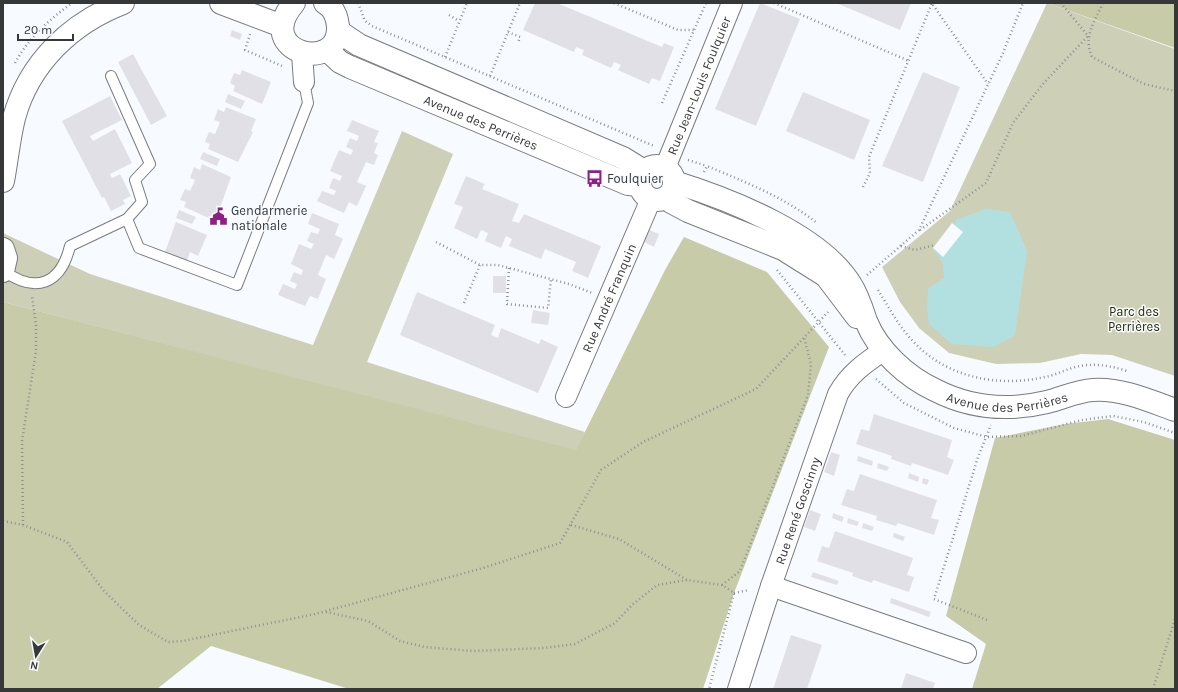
<svg xmlns="http://www.w3.org/2000/svg" width="1178" height="692" viewBox="0 0 1178 692" font-family="Karla,sans-serif">
<style>
.green{fill:#cdd0b7}
.forest{fill:#c7cba8}
.water{fill:#b2e0e0}
.pier{fill:#f7fbff}
.building{fill:#e1e0e6}
.lines{fill:none;stroke-linecap:round;stroke-linejoin:round}
.lane-casing{stroke:#787c81;stroke-width:12}
.street-casing{stroke:#787c81;stroke-width:22}
.secondary-casing{stroke:#787c81;stroke-width:24}
.path{stroke:#8e9194;stroke-width:2.5;stroke-dasharray:1 3;stroke-linecap:butt}
.lane{stroke:#fff;stroke-width:10}
.street{stroke:#fff;stroke-width:20}
.secondary{stroke:#fff;stroke-width:22}
.labels{text-anchor:middle;stroke-width:3;stroke-linejoin:round;paint-order:stroke}
.street-label{font-size:13px;fill:#353739;stroke:#f7fbff}
.poi-label{font-size:13px;fill:#353739;stroke:#f7fbff;text-anchor:start}
.park-label{font-size:13px;fill:#2a2c00;stroke:#f7fbff}
</style>
<rect width="100%" height="100%" fill="#f7fbff"/>
<path class="green" d="M1047 3 1175 49V376L1112 355 1081 354 1040 363 996 364 949 353 919 328 900 302 882 267 950 211Z
M402 131 453 154 367 362 585 432 576 451 3 302V233L90 274 313 345Z"/>
<path class="forest" d="M1047 3H1175V48Z
M684 237 767 272 829 347 734 593 703 689H349L211 646 157 689H3V302L576 450 665 270Z
M1108 419 1175 440 1174 689H972L986 644 946 616 995 438 1065 424Z"/>
<path class="water" d="M985 209 1010 212 1027 251 1015 335 994 347 952 344 929 324 927 309 928 289 944 278 943 263 933 248 956 220Z"/>
<path class="pier" d="M952 223 963 232 943 257 933 248Z"/>
<path class="building" d="M535 3H557L662 47 664 43 674 47 660 81 652 78 649 84 618 70 621 65 614 62 611 68 582 55 584 50 576 47 574 52 523 30Z
M760 3 800 19 756 126 715 109Z
M836 3H911L900 30Z
M232 30 242 34 240 40 230 36Z
M133 54 167 116 151 125 118 62Z
M242 70 271 82 262 104 233 91 235 86 230 83 234 73 240 75Z
M923 72 960 87 923 182 882 166Z
M803 92 870 120 854 160 786 131Z
M228 94 245 101 241 109 225 102Z
M110 96 122 120 90 136 93 141 115 129 132 163 110 174 112 178 120 174 131 196 123 200 125 204 111 211 104 197 102 198 62 121Z
M226 107 256 119 251 131 253 132 238 162 208 149 210 144 205 142 209 132 215 134 220 122 214 120 218 109 224 112Z
M352 120 379 131 374 142 378 143 374 153 378 155 374 165 366 162 357 182 366 186 357 206 349 202 344 213 317 201 322 191 334 195 336 191 329 188 333 178 340 181 342 176 330 171 339 150 351 155 353 150 346 147 350 138 357 141 359 136 347 131Z
M203 152 220 159 217 166 200 159Z
M202 164 231 177 220 208H218L213 220 184 207 186 202 180 200 185 189 190 191 195 180 190 178 194 167 200 170Z
M466 176 485 184 482 189 519 204 512 221 519 223 524 214 601 246 588 278 572 271 576 262 545 249 541 259 509 246 512 239 506 236 501 248 485 241 488 233 481 230 477 239 454 228 463 207 454 204Z
M179 210 196 217 192 224 176 218Z
M312 213 339 224 335 235 343 239 334 259 326 255 318 275 326 279 318 299 310 296 305 306 278 295 283 284 295 289 297 284 290 281 294 272 301 275 303 270 291 264 299 244 311 249 314 244 307 241 311 232 318 234 320 229 308 224Z
M176 222 207 235 198 256 190 252 187 261 165 252Z
M647 229 659 234 654 247 642 241Z
M493 276H506V293H493Z
M417 292 495 325 491 335 498 338 501 328 539 344 541 339 558 347 538 393 400 335Z
M533 310 550 313 548 325 531 323Z
M874 414 952 440 947 457 954 460 948 475 912 463 911 466 891 459 892 456 856 444 861 429 869 431Z
M831 452 840 455 834 476 824 472Z
M858 456 873 461 872 466 857 461Z
M878 463 889 467 887 471 877 468Z
M909 473 919 477 918 482 908 478Z
M860 474 937 500 931 518 939 520 934 535 898 523 896 526 876 520 877 516 841 505 847 489 854 491Z
M923 478 929 480 927 485 922 483Z
M810 510 821 514 815 531 804 527Z
M833 513 844 517 842 522 832 518Z
M848 518 859 522 857 526 847 523Z
M863 523 874 527 872 531 862 528Z
M835 531 913 558 907 575 914 577 909 592 873 580 872 583 852 576 853 573 817 561 822 546 829 548Z
M894 533 905 537 903 541 893 537Z
M813 572 839 581 837 585 811 577Z
M891 598 931 612 929 617 890 603Z
M791 635 822 645 807 689H773Z
M906 673 935 683 933 689H901Z"/>
<g class="lines">
<defs>
<path id="lane" d="M127 219 139 248 237 285 308 103 304 82
M4 271C36 294 61 284 70 246L127 219 142 202 135 180 150 164 111 76"/>
<g id="street">
<path d="M302 54 304 82"/>
<path id="s1" d="M665 168 732 3"/>
<path id="s2" d="M566 397 651 199"/>
<path d="M771 586 966 653"/>
<path id="s3" d="M738 689 771 586 838 394C849 374 865 363 884 350"/>
</g>
<g id="secondary">
<path d="M221 3 282 26"/>
<path d="M294 3C251 53 341 75 338 26 337 16 334 8 325 3"/>
<path d="M338 31 359 45 623 158 644 171"/>
<path id="s4" d="M327 50 340 62 350 67 628 184 640 185"/>
<circle cx="657" cy="183" r="17"/>
<path d="M3 181C7 160 9 138 14 118 29 63 71 23 123 3"/>
<path id="s5" d="M674 182C729 199 821 235 851 285 858 296 862 309 866 321 878 351 907 377 935 390 970 408 1009 411 1047 402 1063 398 1077 391 1093 390 1121 388 1150 401 1175 410"/>
<path d="M667 197 671 202 688 211 783 249 826 276 857 317"/>
<path d="M3 249 6 258 3 271"/>
</g>
</defs>
<use href="#lane" class="lane-casing"/>
<use href="#street" class="street-casing"/>
<use href="#secondary" class="secondary-casing"/>
<path class="path" d="M358 3 365 21 372 26 654 146
M614 3 678 30H695
M774 3 909 61
M1103 3C1094 23 1083 36 1092 57L1144 84 1175 91
M933 5 988 84
M449 15 459 21
M508 32 520 37 518 43
M250 34 245 50 282 66
M445 57 467 3
M15 63C29 37 49 20 72 3
M490 76 520 3
M662 103 706 3
M688 160 707 166
M704 172 707 166C745 182 784 197 817 223
M863 187 870 173 869 157 932 3
M920 230 986 183 1013 123 1042 85 1088 36 1061 3
M436 242 480 265H498L509 268 569 284 592 293
M901 246 915 250 935 245
M509 268 507 304 548 308 551 279
M777 270 845 355
M867 275 919 230 1003 53 1023 3
M878 290C888 306 897 323 910 338 944 377 996 388 1045 377 1057 375 1068 368 1080 366 1097 363 1111 366 1127 371
M464 303 480 265
M876 379 904 403 954 428 987 437 1021 436 1082 420 1113 416 1144 422 1175 433
M3 521 23 525 67 542 104 591 139 625 168 642 183 641 315 614 483 568 560 543 601 470 643 442 756 389 828 312
M23 525 22 441 36 351V325L32 296
M571 525 619 539 687 580 722 585 734 593 709 689
M722 585 740 571 808 395 811 364 804 337
M734 593 749 590
M326 612 368 621 400 641 425 647 473 651 544 648 575 644 615 623 632 605 657 585 687 580
M987 620 934 599 978 457 991 425
M1153 689 1175 619"/>
<use href="#lane" class="lane"/>
<use href="#street" class="street"/>
<use href="#secondary" class="secondary"/>
</g>
<defs>
<symbol id="bus-bare" viewBox="-9 -9 18 18"><path d="M-5-6H5V4H4V6H2V4H-2V6H-4V4H-5ZM-3.5-4V0h7V-4ZM-3.5 1.2v1.5H-2V1.2ZM2 1.2v1.5H3.5V1.2Z" fill="#8f2082" stroke="#f7fbff" stroke-width="2.5" paint-order="stroke"/></symbol>
<symbol id="civic-bare" viewBox="-9 -9 18 18"><path d="M-.6-6.5H3V-4.5H.6V-3L4-1V1h2V6H-6V1h2V-1L-.6-3ZM-1.2 2.5V6h2.4V2.5Z" fill="#8f2082" stroke="#f7fbff" stroke-width="2.5" paint-order="stroke"/></symbol>
</defs>
<g fill-rule="evenodd">
<use href="#bus-bare" x="582" y="166" width="25" height="25"/>
<use href="#civic-bare" x="206" y="204" width="25" height="25"/>
</g>
<g class="labels">
<g class="street-label">
<text dy="5" stroke="none"><textPath href="#s1" startOffset="89">Rue Jean-Louis Foulquier</textPath></text>
<text dy="5" stroke="none"><textPath href="#s4" startOffset="171">Avenue des Perrières</textPath></text>
<text dy="5" stroke="none"><textPath href="#s2" startOffset="108">Rue André Franquin</textPath></text>
<text dy="5" stroke="none"><textPath href="#s5" startOffset="422">Avenue des Perrières</textPath></text>
<text dy="5" stroke="none"><textPath href="#s3" startOffset="188">Rue René Goscinny</textPath></text>
</g>
<g class="poi-label">
<text x="607" y="183">Foulquier</text>
<text x="231" y="215">Gendarmerie<tspan x="231" dy="15">nationale</tspan></text>
</g>
<g class="park-label">
<text x="1134" y="316">Parc des<tspan x="1134" dy="15">Perrières</tspan></text>
</g>
</g>
<rect width="1178" height="692" fill="none" stroke="#353739" stroke-width="8"/>
<g transform="translate(36 656) rotate(191)" stroke="#f7fbff" stroke-width="3" paint-order="stroke">
<path d="M0-3L7 15L0 10L-7 15Z" fill="#353739"/>
<text y="-6" font-size="11" font-weight="bold" text-anchor="middle" fill="#353739">N</text>
</g>
<path d="M18 34v6h55v-6" fill="none" stroke="#353739" stroke-width="2"/>
<text x="24" y="34" font-size="12" fill="#353739" stroke="#f7fbff" stroke-width="3" paint-order="stroke">20 m</text>
</svg>
